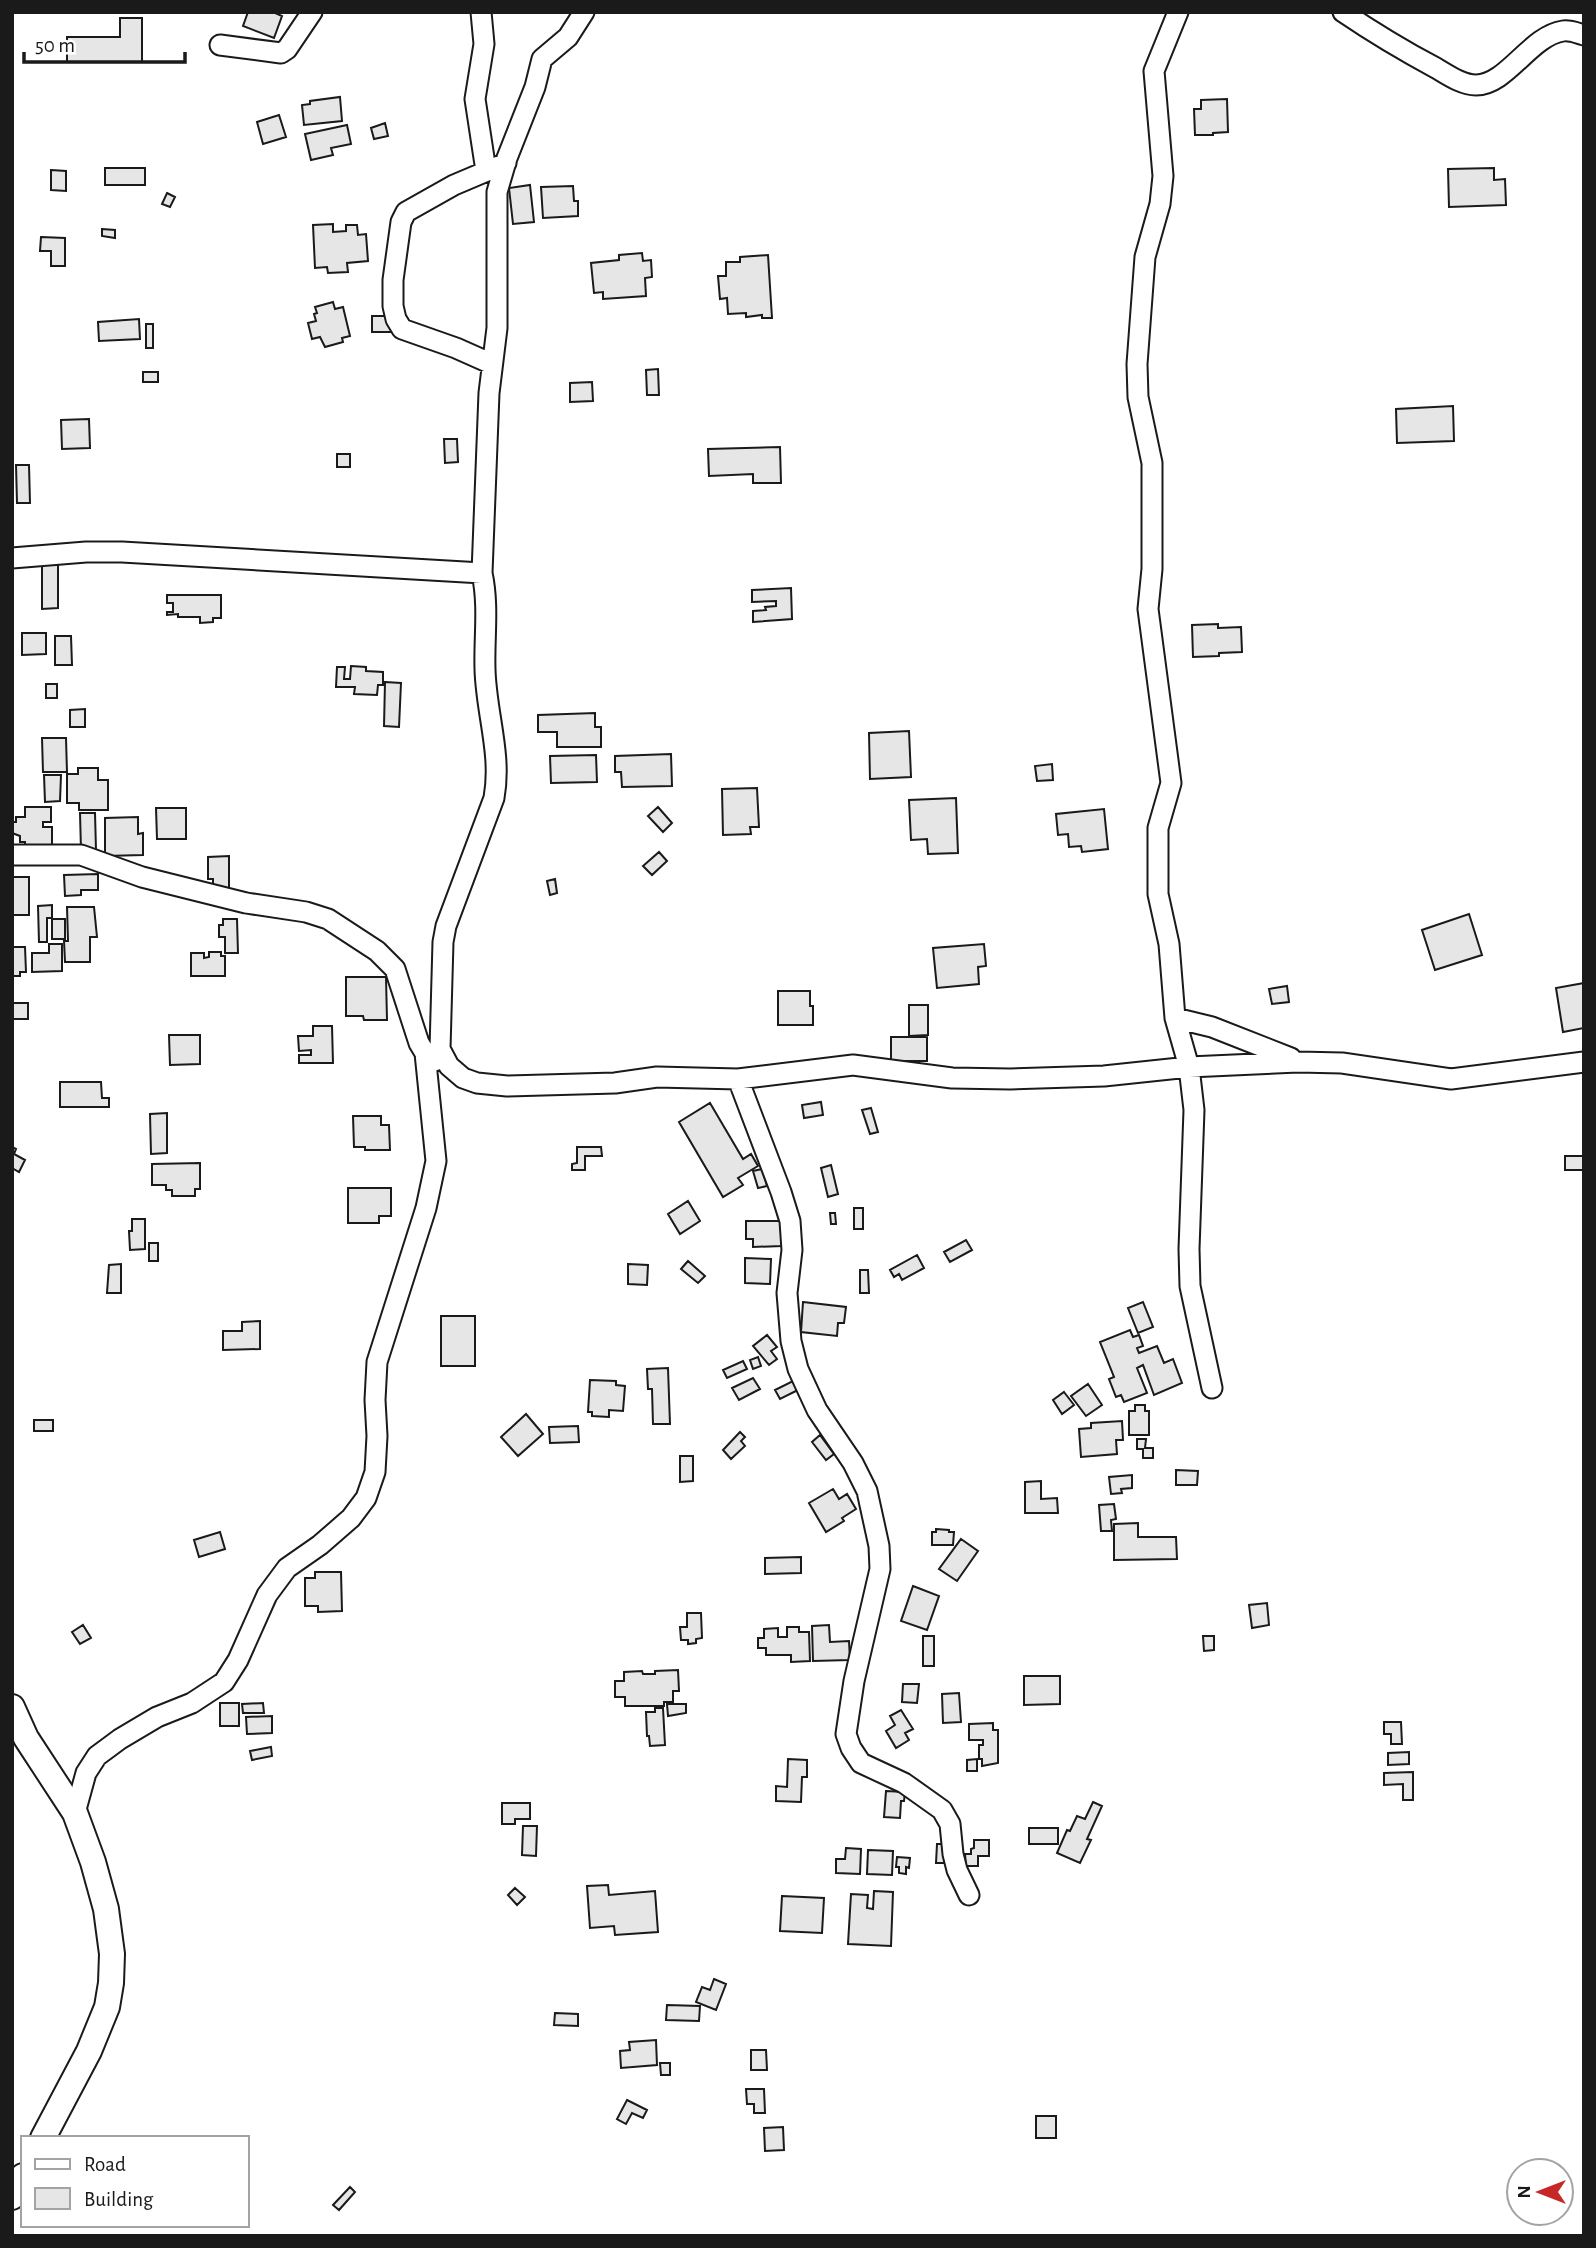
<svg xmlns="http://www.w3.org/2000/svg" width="1596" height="2248" viewBox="0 0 1596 2248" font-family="'Alegreya Sans',sans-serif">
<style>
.building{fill:#e6e6e6;stroke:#1a1a1a;stroke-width:2}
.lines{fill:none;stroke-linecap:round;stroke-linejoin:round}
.minor-casing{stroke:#1a1a1a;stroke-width:23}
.tertiary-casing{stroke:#1a1a1a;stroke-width:28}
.minor{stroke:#fff;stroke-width:19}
.tertiary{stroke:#fff;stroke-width:24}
</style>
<rect width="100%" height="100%" fill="#fff"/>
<path class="building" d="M248 12H273L282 16 274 38 243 26Z
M120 18H142V62H67V37H120Z
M340 97 342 121 304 125 302 105 310 104V101Z
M1227 99 1228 132 1213 133V135H1195L1194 109H1201V100Z
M279 115 286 137 263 144 257 122Z
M385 123 388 136 374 139 371 128Z
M347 125 351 144 331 148 333 155 311 160 305 134Z
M105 168H145V185H105Z
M1494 168V180L1505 179 1506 205 1449 207 1448 169Z
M51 170 66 171V191L51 190Z
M530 185 534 222 513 224 509 188Z
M573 186 574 201H578V216L543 218 541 187Z
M167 193 175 197 170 207 162 204Z
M333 224V232L346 231V225H357L358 235 366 234 368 261 347 263 348 272 328 273 327 267 315 268 313 225Z
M102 229 115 230V238L102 236Z
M41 237 65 238V266H51V251H40Z
M642 253 643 261 651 260 652 277 645 278 646 296 603 299V292L594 293 591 263 619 260V255Z
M768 255 772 318H762V315L746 317V313L728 314 727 298 720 299 718 276H726V262H740V257Z
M333 302 335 309 343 307 350 336 342 338 343 342 325 347 320 337 312 339 308 323 316 321 314 314 317 313 315 307Z
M372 316H391V332H372Z
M139 319 140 339 99 341 98 322Z
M146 324H153V348H146Z
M658 369 659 395H647L646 370Z
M143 372H158V382H143Z
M592 382 593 401 570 402V383Z
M1453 406 1454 441 1397 443 1396 409Z
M89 419 90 448 62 449 61 420Z
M444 439H457L458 462 445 463Z
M780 447 781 483H753V474L709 476 708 449Z
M337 454H350V467H337Z
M16 465H29L30 503H17Z
M58 562V608L42 609V563Z
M791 588 792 619 753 622V611L766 610 765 607 776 606V601L752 602V590Z
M167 595H221V618H213V622L200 623V617H178V614L167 615V612H173V603H167Z
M1218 624V628L1241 627 1242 652 1219 653V656L1193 657 1192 625Z
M22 633H46V654L22 655Z
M55 636H71L72 665H55Z
M351 666 366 667V671L383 672V685H378L377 695 354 694 355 687H336L337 667H345L344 679H350Z
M385 682 401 683 399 727 384 726Z
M46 684H57V698H46Z
M85 709V727H70V710Z
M595 713V727H601V747H557V732H538V715Z
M909 731 911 777 870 779 869 733Z
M42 738H66L67 772H43Z
M671 754 672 786 622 787 621 772H615V756Z
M596 755 597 782 551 783 550 756Z
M1052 764 1053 780 1037 781 1035 766Z
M78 768H98V780H108V810H79V803H67V774H78Z
M44 775H61L60 801 45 802Z
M757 788 759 827H750L751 834 723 835 722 789Z
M956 798 958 853 928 854 927 839 911 840 909 800Z
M25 807H51V822H43V827H52V846H25V842H20V836L12 833V822H16V817H25Z
M658 807 672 823 663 832 648 816Z
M156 808H186V839H157Z
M1104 809 1108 849 1082 852 1081 846 1069 847 1068 834 1058 835 1056 814Z
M80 813H95L96 850H81Z
M138 817V834L143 833V855L105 856V818Z
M659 852 667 861 652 875 643 866Z
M229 856V890H213V879H208V857Z
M98 874V890H81V895L65 896 64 875Z
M12 877H29V915H12Z
M555 879 557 893 550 895 547 881Z
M52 905V918H47V942H39L38 906Z
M67 907H94L97 937H90V962H65L64 941H68Z
M1469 914 1482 955 1435 970 1422 930Z
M52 919H65V939H52Z
M223 919H237L238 953H225V937H219V925H223Z
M49 944H62V971L32 972V953H49Z
M984 944 986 966 978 967 979 984 937 988 933 948Z
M12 947H25L26 972H20V976H12Z
M209 952H221V956H225V976H191V953H204V958L209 957Z
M346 977H386L387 1020H364L363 1016H346Z
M1584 983V1028L1563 1032 1556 988Z
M1287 986 1289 1002 1272 1004 1269 989Z
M778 991H810V1006H813V1025H778Z
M12 1003H28V1019H12Z
M909 1005H928V1035L909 1036Z
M313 1026H332L333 1063H299V1055H311V1050L299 1051 298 1036H313Z
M169 1035H200V1064L170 1065Z
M891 1037H927V1061H891Z
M60 1082H101L102 1098H109V1107H60Z
M821 1102 823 1115 804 1118 802 1105Z
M710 1103 743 1159 751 1154 758 1166 738 1178 743 1185 723 1197 679 1122Z
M871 1108 878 1132 870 1134 862 1110Z
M167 1113V1153L151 1154 150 1114Z
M353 1116H381V1125H389L390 1150H365V1147H354Z
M12 1147 16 1149 14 1154 25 1160 19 1172 12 1168Z
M577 1147H601L602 1156H585V1170H572V1164L577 1163Z
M1565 1156H1584V1170H1565Z
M200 1163V1189H195V1196H172V1190H166V1185H152V1164Z
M831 1165 838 1194 828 1197 821 1168Z
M762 1169 767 1186 758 1188 753 1171Z
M348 1188H391V1216H379V1223H348Z
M688 1201 700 1221 680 1234 668 1214Z
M854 1208H863V1229H854Z
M830 1213H835L836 1224H831Z
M132 1219H145V1249L130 1250 129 1231H132Z
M746 1221H782V1246L753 1247V1239H746Z
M966 1240 972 1250 950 1262 944 1252Z
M149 1243H158V1261H149Z
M917 1255 924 1268 902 1280 899 1274 894 1277 890 1270Z
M745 1258 771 1259 770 1284 745 1283Z
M688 1261 705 1276 698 1283 681 1269Z
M121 1264V1293H107L109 1265Z
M628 1264 648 1265 647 1285 628 1284Z
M860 1270H868L869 1293H860Z
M803 1302 846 1307 844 1323H838L837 1336 801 1332Z
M1143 1302 1153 1327 1138 1333 1128 1308Z
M441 1316H475V1366H441Z
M260 1321V1349L223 1350V1331H242V1322Z
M1130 1330 1133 1337 1139 1335 1143 1346 1137 1348 1139 1353 1157 1346 1164 1363 1173 1359 1182 1383 1154 1395 1143 1365 1137 1368 1147 1393 1124 1402 1121 1395 1116 1397 1109 1379 1114 1377 1100 1342Z
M767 1335 777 1347 771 1351 777 1359 769 1365 753 1346Z
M758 1357 761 1366 753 1369 750 1360Z
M743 1361 747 1369 727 1378 723 1370Z
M668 1368 670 1424H653L652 1389H648L647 1369Z
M753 1378 760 1389 739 1400 732 1388Z
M590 1380 616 1381V1385L625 1386 623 1411 609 1410V1417L592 1416V1412H588Z
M793 1381 798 1390 780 1399 775 1390Z
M1088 1384 1102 1405 1086 1416 1071 1396Z
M1064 1392 1074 1405 1062 1414 1053 1400Z
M1135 1405H1145V1411H1149V1435H1129V1411H1135Z
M526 1414 543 1434 518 1456 501 1437Z
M34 1420H53V1431H34Z
M1122 1421 1123 1440H1116L1117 1454 1081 1457 1079 1429 1091 1428V1423Z
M578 1426 579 1442 550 1443 549 1427Z
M740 1432 745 1437 741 1441 745 1446 731 1459 723 1450Z
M820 1435 834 1454 826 1460 812 1442Z
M1137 1439H1146L1145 1448H1153V1458H1143V1449H1137Z
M680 1456H693V1481L680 1482Z
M1176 1470 1198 1471 1197 1485H1176Z
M1132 1475V1488L1121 1489 1122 1493 1111 1494 1109 1477Z
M1041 1481V1499L1057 1498 1058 1513H1025V1482Z
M833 1489 839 1499 847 1494 856 1509 842 1518 844 1521 826 1532 809 1503Z
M1114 1504 1116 1519 1111 1520 1112 1531H1101L1099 1505Z
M1138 1523V1537H1176L1177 1559 1114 1560V1524Z
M936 1529 949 1530V1532H954L953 1545H932V1532H936Z
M220 1532 225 1549 199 1557 194 1540Z
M961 1539 978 1551 957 1581 939 1569Z
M801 1557V1573L765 1574V1558Z
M315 1572H341L342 1611 318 1612V1606H305V1578H315Z
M913 1586 939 1596 927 1630 901 1621Z
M1267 1603 1269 1625 1252 1628 1249 1605Z
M687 1613H701L702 1638 696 1639V1643L688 1644V1640H681L680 1627H687Z
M83 1625 91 1638 80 1644 72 1632Z
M829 1625 830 1642 849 1641 850 1660 813 1661 812 1626Z
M787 1627H799V1632H809L810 1661 791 1662V1655H766V1648H758V1638H764V1629L778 1628V1637H787Z
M923 1636H934V1666H923Z
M1203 1636H1214V1650L1204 1651Z
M678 1670 679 1691H673V1702H664V1706H625V1697H615V1681H624V1672L642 1671 643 1674H655V1671Z
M1024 1676H1060V1704L1024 1705Z
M903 1684H919L917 1703 902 1702Z
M959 1693 961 1722 943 1723 942 1694Z
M220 1703H239V1726H220Z
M263 1703 264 1713H243L242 1704Z
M667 1704H686V1713L668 1716Z
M655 1708H663L665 1745 650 1746 649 1736H647L646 1712H655Z
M901 1710 913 1729 905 1733 909 1740 896 1748 886 1731 895 1725 890 1716Z
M272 1716V1733L247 1734 246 1717Z
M1384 1722H1401L1402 1744H1391V1734H1384Z
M993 1723V1730H998V1763L982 1766V1759H979V1745H983V1740H969V1724Z
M271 1747 272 1756 252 1760 250 1751Z
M1409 1752V1764L1388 1765V1753Z
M788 1759 807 1760V1777H802L801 1802 776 1801V1786L787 1787Z
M977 1759V1771H967V1760Z
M1413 1772V1800H1403V1784L1384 1785V1773Z
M886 1791 905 1792 904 1801H901L900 1818 884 1817Z
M1093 1802 1102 1806 1087 1839 1091 1840 1080 1863 1057 1853 1067 1830 1070 1831 1077 1816 1085 1819Z
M502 1803H530V1819H515V1824H502Z
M523 1826H537L536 1856 522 1855Z
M1029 1828H1058V1844H1029Z
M974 1840H989V1856H978V1866H966L965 1854H971V1849L974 1848Z
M937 1844H948L947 1863H936Z
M846 1848 861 1849 860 1874 836 1873V1859H845Z
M868 1850 893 1851 892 1875 867 1874Z
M897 1857 910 1858 909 1868 906 1867V1874L899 1873V1867H896Z
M608 1885 609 1895 655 1891 658 1932 615 1935 614 1926 590 1928 587 1886Z
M515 1888 525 1897 517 1905 508 1895Z
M874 1891 893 1892 891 1946 848 1944 851 1894 868 1895 867 1908 873 1909Z
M782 1896 824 1898 822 1933 780 1931Z
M714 1979 726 1984 716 2010 696 2002 702 1987 710 1990Z
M667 2005 700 2006 699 2021 666 2020Z
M555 2013 578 2014V2026L554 2025Z
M656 2040 657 2065 621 2068 620 2051 630 2050 629 2042Z
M751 2050H766L767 2070H751Z
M660 2063H670V2075H661Z
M746 2089H764L765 2113H754V2104H747Z
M627 2100 647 2110 643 2118 632 2113 626 2124 617 2119Z
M1036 2116H1056V2138H1036Z
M783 2127 784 2150 765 2151 764 2128Z
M350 2187 355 2192 339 2210 333 2205Z"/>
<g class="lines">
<defs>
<path id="minor" d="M481 12 484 44 475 99 486 171
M584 12 568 37 542 59 535 87 507 158 497 192V328L489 393 482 573C489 606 484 637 485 669 486 713 502 754 494 798L446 926 443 942 440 1049 449 1066 463 1078 477 1083 507 1086 615 1083 657 1077 738 1079 853 1065 952 1078 1010 1079 1104 1076 1189 1067 1298 1062 1342 1063 1451 1079 1584 1062
M1178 12 1154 71 1163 176 1160 204 1145 257 1137 364 1138 397 1152 463V569L1148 609 1171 783 1158 828V894L1169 944 1175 1018 1189 1067 1194 1110 1189 1249 1190 1286 1212 1388
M1343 12C1374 33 1404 51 1436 68 1448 75 1462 85 1476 85 1507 85 1530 36 1563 31 1570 30 1577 33 1584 35
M220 45 281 53 287 49 312 12
M492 364 456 348 402 329 396 319 393 306V280L401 222 406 212 454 185 506 163
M12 558 86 552H122L482 573
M12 855H81L142 877 246 903 306 912 328 919 377 951 395 969 419 1043 425 1053 435 1061
M1175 1018 1212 1027 1291 1058
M738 1079 781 1192 790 1221 792 1250 787 1293 791 1341 798 1369 817 1410 853 1463 867 1491 879 1546 880 1569 854 1681 846 1734 851 1748 861 1763 904 1783 942 1810 950 1824 953 1854 957 1870 969 1895
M75 1813 86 1773 97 1756 120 1739 157 1717 192 1703 224 1682 238 1660 267 1595 287 1568 320 1545 351 1518 366 1498 375 1472 377 1436 375 1400 377 1362 426 1208 436 1161 425 1053"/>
<path id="tertiary" d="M12 1707 26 1738 75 1813 93 1862 106 1909 112 1954 111 1983 107 2007 89 2051 43 2138
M12 2197 23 2176"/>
</defs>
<use href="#minor" class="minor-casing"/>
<use href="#tertiary" class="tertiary-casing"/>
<use href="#minor" class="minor"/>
<use href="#tertiary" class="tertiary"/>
</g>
<rect width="1596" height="2248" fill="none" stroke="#1a1a1a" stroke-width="28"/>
<rect x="21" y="2136" width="228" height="91" fill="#ffffff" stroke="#a3a3a3" stroke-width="2"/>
<rect x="35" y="2159" width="35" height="10" fill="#ffffff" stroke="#a3a3a3" stroke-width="2"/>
<text x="84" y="2171" font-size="21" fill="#1a1a1a">Road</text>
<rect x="35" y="2188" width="35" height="21" fill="#e6e6e6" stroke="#a3a3a3" stroke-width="2"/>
<text x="84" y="2206" font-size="21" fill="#1a1a1a">Building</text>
<g transform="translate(1540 2192) rotate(270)"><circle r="33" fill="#ffffff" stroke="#a3a3a3" stroke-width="2"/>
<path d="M0-5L12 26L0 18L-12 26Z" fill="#c62828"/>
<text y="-10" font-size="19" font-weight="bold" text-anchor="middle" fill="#1a1a1a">N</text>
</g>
<path d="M24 52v10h161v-10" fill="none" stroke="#1a1a1a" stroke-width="3.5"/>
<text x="35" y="52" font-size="21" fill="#1a1a1a" stroke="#ffffff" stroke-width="5" paint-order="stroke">50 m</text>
</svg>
